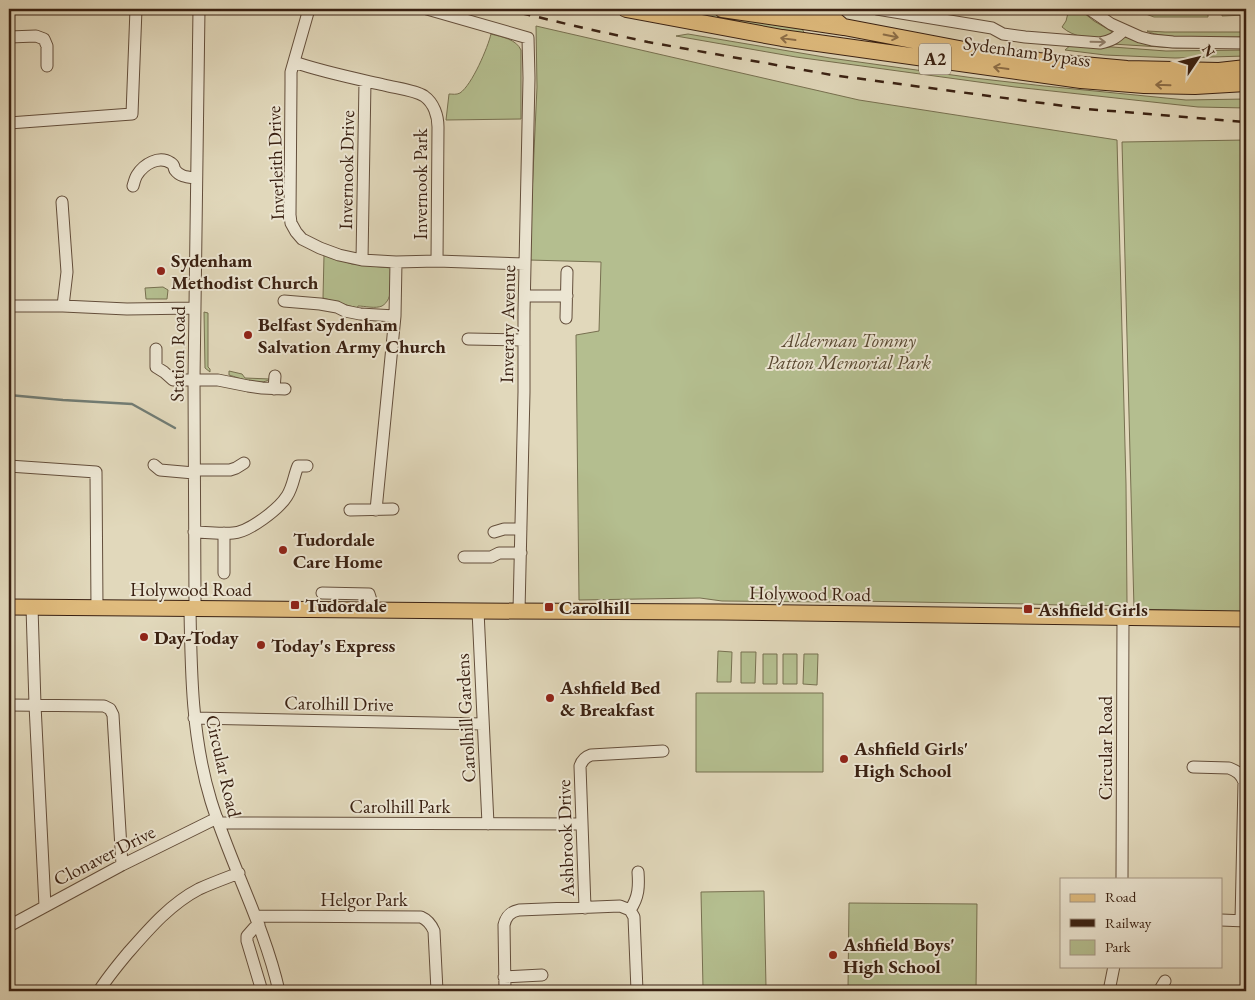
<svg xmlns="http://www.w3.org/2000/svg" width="1255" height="1000" viewBox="0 0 1255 1000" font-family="'EB Garamond',serif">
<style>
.green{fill:#b4be8f;stroke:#777050}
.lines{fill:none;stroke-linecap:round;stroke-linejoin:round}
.stream{stroke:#717c74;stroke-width:2.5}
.minor-casing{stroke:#644f3c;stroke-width:13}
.major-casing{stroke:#3a2112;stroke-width:17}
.highway-casing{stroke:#3a2112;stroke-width:18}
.minor{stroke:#ece6d3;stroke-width:11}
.major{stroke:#e0bc7e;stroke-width:15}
.highway{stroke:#e0bc7e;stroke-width:16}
.rail{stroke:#3a2112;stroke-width:2.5;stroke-dasharray:9 9;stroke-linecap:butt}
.oneway{stroke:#8d6e48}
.oneway2{stroke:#938472}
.poi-dot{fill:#8f2418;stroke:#ece6d3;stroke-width:2}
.labels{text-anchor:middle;stroke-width:4;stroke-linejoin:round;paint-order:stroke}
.shield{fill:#ece6d3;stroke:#6f5c4c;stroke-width:1}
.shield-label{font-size:18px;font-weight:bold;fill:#3a2112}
.street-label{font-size:19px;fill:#3a2112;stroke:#ece6d3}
.poi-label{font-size:19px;font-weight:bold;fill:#3a2112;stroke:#ece6d3;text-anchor:start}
.park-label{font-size:19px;font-style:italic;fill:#584831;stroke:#ece6d3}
</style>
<rect width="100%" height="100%" fill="#e1d8bb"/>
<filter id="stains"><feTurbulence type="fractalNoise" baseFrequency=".004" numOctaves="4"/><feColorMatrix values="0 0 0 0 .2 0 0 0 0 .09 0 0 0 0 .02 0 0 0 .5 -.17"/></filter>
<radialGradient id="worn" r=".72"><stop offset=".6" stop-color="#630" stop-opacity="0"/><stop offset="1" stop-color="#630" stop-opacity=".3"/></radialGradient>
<path class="green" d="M654 9H681L703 11 801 27 805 34Z
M1069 9H1079L1094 21 1111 31 1114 35 1107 40C1091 38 1074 38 1062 27L1066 21Z
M1137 9H1208V17H1154L1143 13Z
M1246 9V15L1222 16V10Z
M536 26 859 100 1117 140 1126 484 1127 603 1124 605 1090 606 1029 604 852 601 829 602 722 601 700 598 579 600 576 335 599 331 601 262 529 260 537 87Z
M1147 31 1165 32H1246V37C1226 37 1162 40 1147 31Z
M491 34C502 37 516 39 521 50V119L446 120 449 94C453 94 456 95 460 93 472 85 488 47 491 34Z
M688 34 830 58 974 78 1044 86 1186 100 1246 99V108L1198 107 1015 87 796 57 676 36Z
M1123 35 1246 47 1177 48 1112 44Z
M1072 44 1166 51 1246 50V56L1175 58 1105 55 1065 50Z
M1246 140V612L1134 609 1122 142Z
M324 255 352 264 391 268C391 279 394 299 382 306 375 309 365 306 358 306L357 308 323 298Z
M163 287 168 290 167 299H146L145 288Z
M204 312 208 313V367L210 369V372L205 368Z
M229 371 242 374 245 378 270 379C259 387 240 378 229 375Z
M718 651 732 652 731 682H717Z
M741 652H756L755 683H741Z
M763 654H777V684H763Z
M783 654H797V684H783Z
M804 654H818L817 685 803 684Z
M696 693H823V772H696Z
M764 891 766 987 703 988 701 892Z
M849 903 977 904 976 990 848 988Z"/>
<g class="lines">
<path class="stream" d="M9 395 63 400 132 404 175 428"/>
<defs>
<path id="minor" d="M309 9 291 72V83L290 215 291 223 296 232 302 239 320 248 339 255 362 260 396 262 437 261 525 264
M427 9 528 38 529 78 524 312V392L519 611
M877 9 992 28 1003 34 1025 37 1100 43C1111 41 1116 38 1124 30
M1089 9 1111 24 1140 37 1152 40 1173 42 1246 43
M9 37 36 36 44 39 47 46V66
M294 62C323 72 353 78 384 85 395 88 415 90 424 96 434 103 438 116 438 127L437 261
M9 123 132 114 136 9
M133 186C134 183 135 178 137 175 144 164 159 155 171 163 175 166 173 166 175 170 180 177 188 177 196 178
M62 202 67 272 63 306
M362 260 365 81
M525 296H567
M284 301 320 304 337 307 345 311 360 314 395 316
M9 306H63L127 309 195 308
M566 318 567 272
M468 339 524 340
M156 349V367L164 372 173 380H218L248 386 262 388 285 389
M274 389 275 376
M154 465 160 470 194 473
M9 466 96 472 97 608
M194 470H230L236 468 244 463
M350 510 393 509
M376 510 395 316 396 262
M194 532C207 532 221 534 233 533 249 532 279 509 287 496 293 487 294 475 298 466H307
M494 532 504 529H521
M464 557H491L499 553H521
M224 573V533
M322 593 369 594 374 610
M32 607 35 705 45 906
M190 609C191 673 192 739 211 801 231 865 264 925 279 991
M193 609 195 602 194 380 199 9
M478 611 488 824
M9 705 104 706 110 709 113 715 122 865
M194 718 483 724
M1193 767 1229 768C1237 771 1241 774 1244 782L1241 921
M219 823 582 824
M1122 879 1123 617
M585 908 580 766C582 760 585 757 591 755L663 751
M630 910C639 897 639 886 638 872
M256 916 421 917C428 920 431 924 434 931L437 991
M1221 920 1246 921
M259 925 254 928 247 936V941L262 991
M9 926 122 865 217 818
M504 977 542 975
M99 991C107 978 117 966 127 954 148 930 170 904 199 889 212 883 226 878 239 873
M505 991 504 925C506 916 510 912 519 910L620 906 630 910 634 917 637 991
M1109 991 1114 966
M1159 991 1165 981"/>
<path id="major" d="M9 607 478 611 721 612 1246 619"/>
<path id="highway" d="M626 9 782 38 1081 80 1144 85 1195 86 1246 83
M722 9 844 27 975 52 1039 61 1127 69 1219 71 1246 68
M822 9 843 27"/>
</defs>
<use href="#minor" class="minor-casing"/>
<use href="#major" class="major-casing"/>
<use href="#highway" class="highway-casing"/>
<use href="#minor" class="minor"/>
<use href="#major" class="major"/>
<use href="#highway" class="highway"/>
<path class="rail" d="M504 9 588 29 648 42 832 75 1087 109 1246 122"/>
</g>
<defs><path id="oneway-shaft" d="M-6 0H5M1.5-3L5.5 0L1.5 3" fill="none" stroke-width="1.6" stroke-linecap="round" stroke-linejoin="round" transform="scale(1.25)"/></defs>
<g class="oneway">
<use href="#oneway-shaft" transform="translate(891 36) rotate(11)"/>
<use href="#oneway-shaft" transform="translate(788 39) rotate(-172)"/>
<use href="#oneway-shaft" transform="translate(1001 68) rotate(-172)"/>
<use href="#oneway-shaft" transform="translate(1163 85) rotate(-178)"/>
</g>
<use class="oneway2" href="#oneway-shaft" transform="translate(1098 42) rotate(1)"/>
<g class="poi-dot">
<circle cx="161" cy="271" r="5"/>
<circle cx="248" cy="335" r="5"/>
<circle cx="283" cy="550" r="5"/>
<rect x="290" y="600" width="10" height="10" rx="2.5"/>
<rect x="544" y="602" width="10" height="10" rx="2.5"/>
<rect x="1023" y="604" width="10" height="10" rx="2.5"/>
<circle cx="144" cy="637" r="5"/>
<circle cx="261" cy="645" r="5"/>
<circle cx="550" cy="698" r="5"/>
<circle cx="844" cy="759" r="5"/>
<circle cx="833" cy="955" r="5"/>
</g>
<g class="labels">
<rect class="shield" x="919" y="43.5" width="32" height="31" rx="4"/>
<g class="shield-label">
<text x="935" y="65">A2</text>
</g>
<g class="street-label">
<text transform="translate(1027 51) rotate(8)" y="7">Sydenham Bypass</text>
<text transform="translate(275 163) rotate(-92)" y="7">Inverleith Drive</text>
<text transform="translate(346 170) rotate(-89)" y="7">Invernook Drive</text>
<text transform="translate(420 184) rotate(-90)" y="7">Invernook Park</text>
<text transform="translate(507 324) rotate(-89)" y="7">Inverary Avenue</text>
<text transform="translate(177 354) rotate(-89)" y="7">Station Road</text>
<text x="191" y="596">Holywood Road</text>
<text transform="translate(810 593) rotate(1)" y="7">Holywood Road</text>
<text transform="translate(339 703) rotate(1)" y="7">Carolhill Drive</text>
<text transform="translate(465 718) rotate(-93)" y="7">Carolhill Gardens</text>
<text transform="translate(1105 748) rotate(-90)" y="7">Circular Road</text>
<text transform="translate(224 766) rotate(77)" y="7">Circular Road</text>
<text x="400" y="813">Carolhill Park</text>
<text transform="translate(565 838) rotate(-92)" y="7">Ashbrook Drive</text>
<text transform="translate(104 855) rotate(-27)" y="7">Clonaver Drive</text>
<text x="364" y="906">Helgor Park</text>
</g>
<g class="poi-label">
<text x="171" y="267">Sydenham<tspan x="171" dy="22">Methodist Church</tspan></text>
<text x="258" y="331">Belfast Sydenham<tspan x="258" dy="22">Salvation Army Church</tspan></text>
<text x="293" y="546">Tudordale<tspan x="293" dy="22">Care Home</tspan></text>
<text x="305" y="612">Tudordale</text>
<text x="559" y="614">Carolhill</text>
<text x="1038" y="616">Ashfield Girls</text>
<text x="154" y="644">Day-Today</text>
<text x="271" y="652">Today's Express</text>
<text x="560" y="694">Ashfield Bed<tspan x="560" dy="22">&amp; Breakfast</tspan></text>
<text x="854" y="755">Ashfield Girls'<tspan x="854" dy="22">High School</tspan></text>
<text x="843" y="951">Ashfield Boys'<tspan x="843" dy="22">High School</tspan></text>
</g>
<g class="park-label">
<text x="849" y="347">Alderman Tommy<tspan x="849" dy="22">Patton Memorial Park</tspan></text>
</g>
</g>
<rect width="1255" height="1000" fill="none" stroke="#e1d8bb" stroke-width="30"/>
<rect x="10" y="10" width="1235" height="980" fill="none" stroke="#3a2112" stroke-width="2.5"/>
<rect x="15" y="15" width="1225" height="970" fill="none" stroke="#3a2112"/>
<rect x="1060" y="878" width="162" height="90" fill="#ece6d3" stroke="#a59786"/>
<rect x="1070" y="894" width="25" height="8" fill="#e0bc7e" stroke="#a59786"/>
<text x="1105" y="902" font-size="15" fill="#3a2112">Road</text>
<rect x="1070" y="919" width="25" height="8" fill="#3a2112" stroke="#a59786"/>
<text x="1105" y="928" font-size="15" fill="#3a2112">Railway</text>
<rect x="1070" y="940" width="25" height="15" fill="#b4be8f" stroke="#a59786"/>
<text x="1105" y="952" font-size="15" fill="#3a2112">Park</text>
<g transform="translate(1198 58) rotate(55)" stroke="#ece6d3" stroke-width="4" paint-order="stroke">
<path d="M0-4L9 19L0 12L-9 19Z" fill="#3a2112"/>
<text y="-8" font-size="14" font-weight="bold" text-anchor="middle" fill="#3a2112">N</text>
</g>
<rect width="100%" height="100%" filter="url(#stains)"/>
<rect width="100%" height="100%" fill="url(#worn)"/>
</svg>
